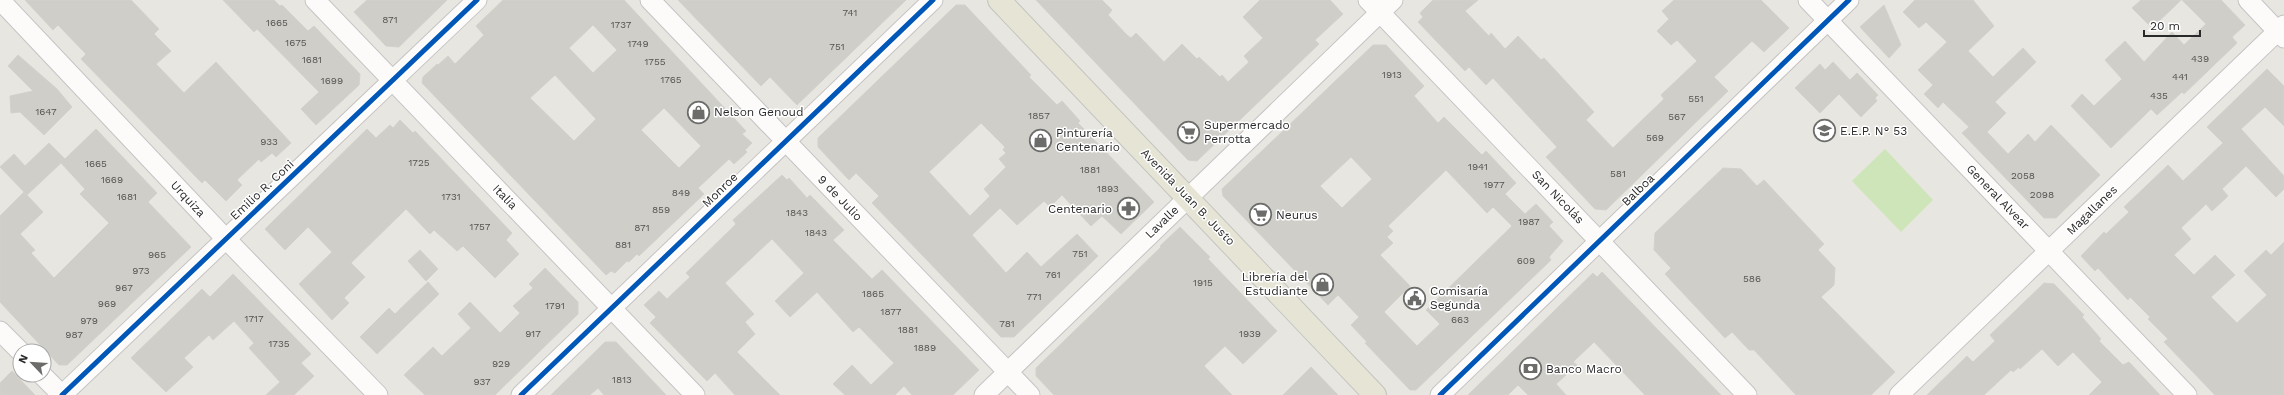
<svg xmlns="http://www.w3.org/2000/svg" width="2284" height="395" viewBox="0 0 2284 395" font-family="'Work Sans',sans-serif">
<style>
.pitch{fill:#cde5b9}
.building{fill:#cfcec9;stroke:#d3d1cc;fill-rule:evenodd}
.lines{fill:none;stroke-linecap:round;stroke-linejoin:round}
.minor-casing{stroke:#c5c4c5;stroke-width:21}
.major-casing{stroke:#c4c4c1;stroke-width:24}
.minor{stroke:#fcfbfa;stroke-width:19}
.major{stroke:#e5e4d5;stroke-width:22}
.cycleway-casing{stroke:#fff;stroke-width:8}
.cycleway{stroke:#0057b8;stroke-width:5}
.labels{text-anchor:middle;stroke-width:3;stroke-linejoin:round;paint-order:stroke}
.number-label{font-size:10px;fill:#545452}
.poi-label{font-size:12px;fill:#2a2a2a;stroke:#fff;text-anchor:start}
.street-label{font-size:12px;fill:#2a2a2a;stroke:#fff}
</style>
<rect width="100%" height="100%" fill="#e8e6e0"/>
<path class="pitch" d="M1885 149 1933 200 1901 232 1852 181Z"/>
<path class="building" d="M25 0H131L159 29 154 34 171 51 156 64 184 93 216 62 291 143 276 157 272 153 261 162 259 159 237 180 242 185 226 201 205 180 202 183 81 59 86 54 58 25 53 30Z
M223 0H274L280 6 282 5 308 31 314 26 360 74 359 85 316 125 301 109 319 92 257 29 254 32Z
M367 0H447L399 47 386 46 354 12Z
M503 0H624L746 131 742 134 752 143 745 150 747 152 734 164 729 159 698 188 704 194 639 256 637 254 629 262 627 261 615 273 611 271 606 275 422 83 423 77 437 64 438 65 448 56 455 64 484 35 476 26ZM593 25 617 50 593 73 569 48ZM555 75 596 119 574 141 530 98ZM664 108 701 146 679 168 641 130Z
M678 0H906L797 105 770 77 761 86Z
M1036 0H1102L1112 10 1108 15 1127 35 1131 38 1136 33 1164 62 1182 44 1197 59 1199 57 1220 77 1222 75 1228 82 1249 62 1244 56 1263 38 1243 17 1260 0H1330L1343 14 1315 40 1319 44 1197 161 1188 160Z
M1433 0H1478L1465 11 1489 36 1491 33 1505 49 1518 36 1541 60 1544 58 1594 112 1586 120 1613 148 1664 99 1661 95 1697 61 1677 40 1671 45 1657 31 1669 19 1662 11 1674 0H1761L1789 28 1764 52 1752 41 1714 77 1728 91 1606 210 1595 209 1546 157 1557 147 1493 78 1486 85 1469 67 1465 71 1418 22 1423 17 1420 13Z
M1915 0H1973L1994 26 1968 51 1993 77 2023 48 2036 62 1995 102 2006 113 1987 132 2008 154 2028 134 2035 142 2051 125 2100 175 2056 218H2044L1962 133 1969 127 1943 102 1938 108 1924 94 1933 85 1918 70 1947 42 1926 22 1919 28 1903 12Z
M2141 0H2181L2152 28 2132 8Z
M2182 0H2221L2245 25 2232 37 2237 43 2184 94 2182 92 2157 115 2151 109 2111 148 2071 106 2082 94 2094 106 2122 79 2105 60 2125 41 2144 62 2172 32 2184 45 2206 24Z
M956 5H965L1031 75 1029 77 1057 105 1062 101 1080 121 1078 123 1154 202 1121 234 1102 216 1091 226 1062 195 1050 207 1044 201 1017 225 1000 208 972 235 1006 273 1027 252 1041 267 1077 234 1098 256 1014 337H1001L872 203 879 196 856 173 849 180 818 147V138ZM981 123 1005 147 1003 150 1006 153 999 159 1006 167 984 189 990 196 970 216 929 172Z
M1884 5 1901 45 1889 58 1860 27Z
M1373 45H1386L1424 86 1414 96 1438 123 1444 117 1482 155 1486 151 1516 183 1505 194 1525 214 1536 204 1553 222 1549 226 1563 241 1549 257 1551 260 1416 390H1410L1365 343 1367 342 1351 325 1359 317 1338 295 1328 305 1223 196 1222 189ZM1351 157 1372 179 1342 208 1320 186ZM1446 170 1487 213 1493 207 1512 226 1426 310 1440 324 1417 346 1384 312 1410 286 1380 255 1393 243 1387 237 1393 231 1388 226Z
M18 55 57 89 72 107 44 135 20 112 11 113 10 96 33 91 8 66Z
M1833 62 1850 80 1857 73 1878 95 1875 98 1877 101 1861 117 1839 94 1820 113 1795 88 1820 64 1825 70Z
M2267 69 2284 86V126L2265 107 2241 129 2284 176V189L2276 197 2246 166 2222 189 2228 196 2212 211 2206 204 2181 228 2191 239 2174 255 2194 275 2215 255 2235 275 2211 297 2237 323 2267 295 2244 271 2266 250 2271 255 2284 242V395H2215L2164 342 2168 339 2148 319 2150 317 2130 297 2128 300 2098 268 2095 271 2081 256 2104 232 2106 234 2129 212 2124 207 2168 165 2183 181 2223 143 2207 127Z
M400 120 413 133 415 131 512 233 506 240 519 254 495 278 463 246 457 251 434 230 430 234 406 209 351 263 365 277 344 298 349 303 332 320 299 284 332 252 308 227 285 250 265 229 367 129 376 138 390 125 393 128Z
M96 129 157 193 148 202 191 247 67 365H59L0 302V216L24 192 43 212 20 234 35 250 31 253 54 278 109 223 80 194 85 189 61 163 27 195 0 167 14 154 25 166 49 143 65 159Z
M1723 168 1741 169 1757 186 1764 180 1824 244 1818 250 1835 268 1834 285 1821 297 1895 372 1871 395H1796L1754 350H1749L1732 332 1725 338 1665 274 1671 268 1654 250 1655 233Z
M782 175 787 180 789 178 807 198 810 195 844 230 833 240 872 279 882 270 979 370 953 395H912L904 386 895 395H845L833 384 852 365 871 385 894 363 859 327 853 332 817 292 790 317 775 301 804 273 772 239 725 283 754 314 745 322 755 334 737 352 780 395H735L715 373 707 381 650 323 656 317 644 305 659 291 667 299 690 277 686 273 736 224 733 220Z
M1180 227 1210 257 1208 259 1277 331 1243 364 1225 346 1204 366 1232 395H1054L1036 376V368L1161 247 1160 246Z
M420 250 438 269 426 281 408 261Z
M545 268 578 302V314L495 395H425L404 375 433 347 442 356 471 328 458 314 470 302 500 333 520 313 513 306 533 288 529 284Z
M1602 272 1721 395H1645L1594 342 1573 362 1577 365 1556 384 1566 395H1528L1518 385 1508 395H1468L1593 273 1597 277Z
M233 274 311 354 301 363 314 376 294 395H266L280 382 249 348 254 343 234 321 213 340 209 335 184 358 193 367 166 392 131 358 202 289 210 297Z
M428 282 439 294 377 354 360 337 389 308 395 314Z
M2044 283 2054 284 2084 315 2082 317 2101 339 2099 341 2123 365 2129 362 2160 395H2089L2102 382 2073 352 2058 366 2042 349 2020 369 2019 367 2013 372 2011 370 1984 395H1927L1967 356 1973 362 1995 341 1990 335Z
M605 342H616L666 395H604L598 388 590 395H551Z
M1311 367 1338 395H1283Z
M12 371 35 395H0V383Z"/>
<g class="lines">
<defs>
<path id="minor" d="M0 0 225 238 378 395
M315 0 695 395
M650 0 1030 395
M1368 0 1747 395
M1808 0 2187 395
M2248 0 2284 38
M0 331 20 351
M42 375 62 395
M62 395 477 0
M521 395 933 0
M984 395 1393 0
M1440 395 1849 0
M1899 395 2284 25"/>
<path id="major" d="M999 0 1375 395"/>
</defs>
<use href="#minor" class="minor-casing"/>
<use href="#major" class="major-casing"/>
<use href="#minor" class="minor"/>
<use href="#major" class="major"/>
<defs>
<path id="cycleway" d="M62 395 477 0
M521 395 933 0
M1440 395 1849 0"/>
</defs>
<use href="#cycleway" class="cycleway-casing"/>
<use href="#cycleway" class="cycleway"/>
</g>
<defs>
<symbol id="shop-ring" viewBox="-11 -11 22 22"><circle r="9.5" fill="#fff" stroke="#6c6c6a" stroke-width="1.5"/><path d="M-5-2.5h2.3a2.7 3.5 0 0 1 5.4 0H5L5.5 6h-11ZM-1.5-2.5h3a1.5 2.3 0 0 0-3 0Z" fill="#6c6c6a"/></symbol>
<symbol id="school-ring" viewBox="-11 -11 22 22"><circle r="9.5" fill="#fff" stroke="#6c6c6a" stroke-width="1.5"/><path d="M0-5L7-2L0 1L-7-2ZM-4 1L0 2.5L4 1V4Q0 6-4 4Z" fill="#6c6c6a"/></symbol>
<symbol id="supermarket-ring" viewBox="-11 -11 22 22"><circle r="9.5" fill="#fff" stroke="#6c6c6a" stroke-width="1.5"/><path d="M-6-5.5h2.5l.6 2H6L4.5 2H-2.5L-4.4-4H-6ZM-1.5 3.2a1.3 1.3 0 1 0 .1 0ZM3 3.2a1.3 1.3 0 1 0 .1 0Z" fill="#6c6c6a"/></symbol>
<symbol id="pharmacy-ring" viewBox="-11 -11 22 22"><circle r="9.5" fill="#fff" stroke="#6c6c6a" stroke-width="1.5"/><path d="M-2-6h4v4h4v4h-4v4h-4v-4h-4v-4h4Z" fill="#6c6c6a"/></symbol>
<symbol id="civic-ring" viewBox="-11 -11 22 22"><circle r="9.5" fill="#fff" stroke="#6c6c6a" stroke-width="1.5"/><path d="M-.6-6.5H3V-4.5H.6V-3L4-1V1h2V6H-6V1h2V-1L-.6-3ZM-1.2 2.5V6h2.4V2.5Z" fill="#6c6c6a"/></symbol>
<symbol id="bank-ring" viewBox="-11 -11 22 22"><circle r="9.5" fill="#fff" stroke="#6c6c6a" stroke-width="1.5"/><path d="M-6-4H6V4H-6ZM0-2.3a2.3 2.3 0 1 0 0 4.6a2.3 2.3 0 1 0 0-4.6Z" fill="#6c6c6a"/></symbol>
</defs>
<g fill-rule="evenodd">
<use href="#shop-ring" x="686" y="100" width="25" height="25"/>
<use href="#school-ring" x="1812" y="118" width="25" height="25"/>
<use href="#supermarket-ring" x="1176" y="120" width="25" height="25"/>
<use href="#shop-ring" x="1028" y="128" width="25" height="25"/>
<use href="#pharmacy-ring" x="1116" y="196" width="25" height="25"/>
<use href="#supermarket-ring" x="1248" y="202" width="25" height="25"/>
<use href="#shop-ring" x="1310" y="272" width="25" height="25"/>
<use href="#civic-ring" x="1402" y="286" width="25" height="25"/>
<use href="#bank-ring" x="1518" y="356" width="25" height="25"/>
</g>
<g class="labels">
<g class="number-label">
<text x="850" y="16">741</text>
<text x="390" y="23">871</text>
<text x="277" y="26">1665</text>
<text x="621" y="28">1737</text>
<text x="296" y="46">1675</text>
<text x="638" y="47">1749</text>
<text x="837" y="50">751</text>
<text x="2200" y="62">439</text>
<text x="312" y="63">1681</text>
<text x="655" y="65">1755</text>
<text x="1392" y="78">1913</text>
<text x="2180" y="80">441</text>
<text x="671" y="83">1765</text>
<text x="332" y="84">1699</text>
<text x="2159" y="99">435</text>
<text x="1696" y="102">551</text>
<text x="46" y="115">1647</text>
<text x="1039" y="119">1857</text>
<text x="1677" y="120">567</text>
<text x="1655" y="141">569</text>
<text x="269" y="145">933</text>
<text x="419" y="166">1725</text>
<text x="96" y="167">1665</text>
<text x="1478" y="170">1941</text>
<text x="1090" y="173">1881</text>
<text x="1618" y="177">581</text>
<text x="2023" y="179">2058</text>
<text x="112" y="183">1669</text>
<text x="1494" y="188">1977</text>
<text x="1108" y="192">1893</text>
<text x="681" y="196">849</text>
<text x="2042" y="198">2098</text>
<text x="127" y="200">1681</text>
<text x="451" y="200">1731</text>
<text x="661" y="213">859</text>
<text x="797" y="216">1843</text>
<text x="1529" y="225">1987</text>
<text x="480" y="230">1757</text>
<text x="642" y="231">871</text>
<text x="816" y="236">1843</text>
<text x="623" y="248">881</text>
<text x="1080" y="257">751</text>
<text x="157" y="258">965</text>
<text x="1526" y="264">609</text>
<text x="141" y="274">973</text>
<text x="1053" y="278">761</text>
<text x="1752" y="282">586</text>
<text x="1203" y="286">1915</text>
<text x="124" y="291">967</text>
<text x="873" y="297">1865</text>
<text x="1034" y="300">771</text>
<text x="107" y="307">969</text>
<text x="555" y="309">1791</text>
<text x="891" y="315">1877</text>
<text x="254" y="322">1717</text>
<text x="1460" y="323">663</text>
<text x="89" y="324">979</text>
<text x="1007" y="327">781</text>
<text x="908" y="333">1881</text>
<text x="533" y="337">917</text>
<text x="1250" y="337">1939</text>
<text x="74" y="338">987</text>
<text x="279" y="347">1735</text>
<text x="925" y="351">1889</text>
<text x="501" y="367">929</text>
<text x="622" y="383">1813</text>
<text x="482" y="385">937</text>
</g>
<g class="poi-label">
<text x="714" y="116">Nelson Genoud</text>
<text x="1204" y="129">Supermercado<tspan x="1204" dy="14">Perrotta</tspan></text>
<text x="1840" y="135">E.E.P. N° 53</text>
<text x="1056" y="137">Pinturería<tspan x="1056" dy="14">Centenario</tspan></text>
<text x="1112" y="213" text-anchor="end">Centenario</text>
<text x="1276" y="219">Neurus</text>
<text x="1308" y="281" text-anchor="end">Librería del<tspan x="1308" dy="14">Estudiante</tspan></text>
<text x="1430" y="295">Comisaría<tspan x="1430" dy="14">Segunda</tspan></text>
<text x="1546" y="373">Banco Macro</text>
</g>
<g class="street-label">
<text transform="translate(262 190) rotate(-43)" y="4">Emilio R. Coni</text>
<text transform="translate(720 190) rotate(-44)" y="4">Monroe</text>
<text transform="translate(1638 190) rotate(-44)" y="4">Balboa</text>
<text transform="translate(505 197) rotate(46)" y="4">Italia</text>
<text transform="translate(1188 197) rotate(46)" y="4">Avenida Juan B. Justo</text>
<text transform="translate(1558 197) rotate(46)" y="4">San Nicolás</text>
<text transform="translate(1998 197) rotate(46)" y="4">General Alvear</text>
<text transform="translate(840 198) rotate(46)" y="4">9 de Julio</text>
<text transform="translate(188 199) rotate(47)" y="4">Urquiza</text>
<text transform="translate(2092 210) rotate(-44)" y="4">Magallanes</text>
<text transform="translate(1162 222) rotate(-44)" y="4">Lavalle</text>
</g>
</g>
<g transform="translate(32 363) rotate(295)"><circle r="19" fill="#ffffff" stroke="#aaaaaa"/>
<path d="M0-3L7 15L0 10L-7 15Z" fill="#6c6c6a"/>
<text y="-6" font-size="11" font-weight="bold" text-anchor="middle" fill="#2a2a2a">N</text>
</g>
<path d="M2144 30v6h56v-6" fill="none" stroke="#2a2a2a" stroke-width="2"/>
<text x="2150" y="30" font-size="12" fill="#2a2a2a" stroke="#ffffff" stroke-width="3" paint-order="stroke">20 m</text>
</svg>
